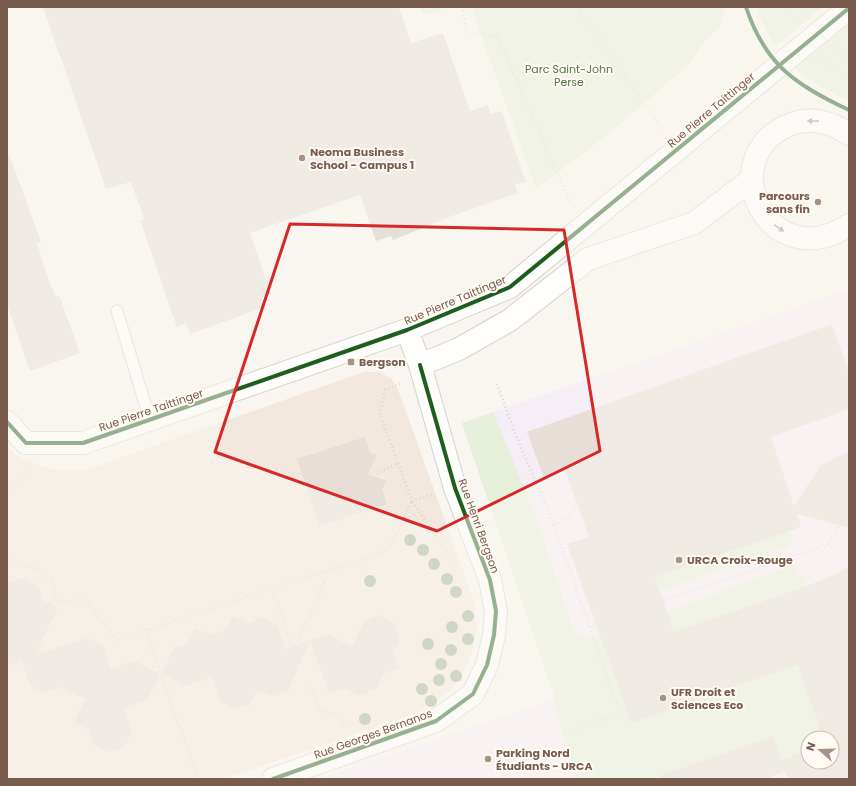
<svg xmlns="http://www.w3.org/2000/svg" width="856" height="786" viewBox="0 0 856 786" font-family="Poppins,sans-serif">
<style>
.residential{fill:#f2e8de}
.education{fill:#f6eef6;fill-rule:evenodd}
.green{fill:#e7f0db}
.building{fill:#e6ded7}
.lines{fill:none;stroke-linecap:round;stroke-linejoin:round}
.lane-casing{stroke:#d7d1cb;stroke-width:13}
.street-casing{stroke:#d7d1cb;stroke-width:24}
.path{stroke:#dcd5d0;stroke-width:2.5;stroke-dasharray:1 3;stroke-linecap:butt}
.lane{stroke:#fefefd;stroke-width:11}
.street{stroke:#fefefd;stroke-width:22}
.tram{stroke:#e6e3e7;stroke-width:1}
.cycleway-casing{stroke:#fffaf3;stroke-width:6}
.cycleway{stroke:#1b5e20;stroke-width:4}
.tree{fill:#9eb190}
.oneway{fill:#a8958b}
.marked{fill:none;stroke:#d62828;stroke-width:3;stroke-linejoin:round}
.poi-dot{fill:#a69286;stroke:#fffaf3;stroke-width:1.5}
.labels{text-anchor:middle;stroke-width:4;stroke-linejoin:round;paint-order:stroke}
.park-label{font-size:11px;fill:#537a41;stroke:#fffaf3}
.street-label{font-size:11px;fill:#7a5c4d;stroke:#fffaf3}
.poi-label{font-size:11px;font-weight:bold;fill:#7a5c4d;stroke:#fffaf3;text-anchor:start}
</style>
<rect width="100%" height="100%" fill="#f9f5f0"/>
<path class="residential" d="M364 372H379L392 379 400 395 475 604 477 633 468 664 451 690 424 710 224 779H7V447L20 458 50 469 83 471Z"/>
<path class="education" d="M849 289V779H317L555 699 462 423ZM808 738H832V762H808Z"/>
<path class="green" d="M420 7H449L423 15Z
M471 7H725L719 27 702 44 691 63 606 136 536 189Z
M757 7H823L775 46 761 20Z
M849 22V101L820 86 795 69Z
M493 412 539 525 574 633 586 639 620 627 603 645 631 723 776 673 765 638 787 632 823 738H808V750L781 760 773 736 651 779H577L555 710 554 696 462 423Z
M790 531 794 541 788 545V547L660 591 647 555 678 569Z
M795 565 799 576 805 575 808 584 697 624 682 654 670 620 648 628 645 619Z"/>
<path class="building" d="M43 7H399L411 43 443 33 470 111 488 105 491 114 502 111 526 182 515 184 518 193 452 216 393 240 391 236 376 241 360 195 250 233 271 294 261 298 265 307 190 334 186 323 177 327 140 220 144 219 131 182 106 189Z
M7 156H10L41 242 37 243 51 287H52L56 297 59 295 80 353 30 371 7 305Z
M832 324 849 373V409L771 437 794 506 821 465 849 451V528L797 514 801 527 655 577 674 632 820 581 849 567V779H788L785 771 766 779H660L659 776 773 736 781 760 808 750V762H832V738H823L798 665 631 723 567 544 589 537 565 470 544 478 527 432Z
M365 437 370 453 377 455 368 474 386 481 382 489 387 504 320 526 297 459Z
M22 578 38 586 43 600 58 608 35 655 87 638 103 645 110 669 135 661 160 674 148 699 123 708 132 732 124 747 109 752 93 745 88 729 74 723 85 699 60 687 44 692 30 686 22 660 7 665V583Z
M379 615 395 624 400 639 393 653 398 668 384 674 376 689 359 695 343 688 329 693 310 640 288 691 273 696 257 690 250 704 235 709 221 702 212 677 186 686 161 673 174 648 188 643 195 629 211 635 226 630 233 616 248 623 263 617 278 626 285 649 328 634 352 647 364 621Z"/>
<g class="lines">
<defs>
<path id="lane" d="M117 311 150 420"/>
<path id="street" d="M849 134C831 122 810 116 789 125 711 158 769 278 849 225
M420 365 459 349 510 320 588 259 694 223 752 179
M7 422 26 443H83L407 330 510 287 849 8
M273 779 436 721 473 694 487 665 494 635 496 611 490 580 455 488 420 365 407 330"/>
</defs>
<use href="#lane" class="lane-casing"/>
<use href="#street" class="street-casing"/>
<path class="path" d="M462 7 467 33 497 36 571 204
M576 7 663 130
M497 384 515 433 554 525 620 713 555 737
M398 463 380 414 385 390 400 384
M377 474 398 463 412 501 432 495
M7 492 28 469
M554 525 570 515 577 504
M828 544 849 563
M7 558 33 568 52 579 57 603 85 599 117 640 305 577 355 563 389 549 412 501 455 563
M272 588 293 651 325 582 319 573
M589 626 828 544 849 510
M145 629 198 779
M310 686 318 708 340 717 344 728"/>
<use href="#lane" class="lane"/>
<use href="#street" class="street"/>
<path class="tram" d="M786 7C802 35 823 60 849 79
M801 7 825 39 849 61"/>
<defs>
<path id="cycleway" d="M746 7C765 65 796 85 849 110
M7 422 26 443H83L407 330 510 287 849 8
M273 779 436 721 473 694 487 665 494 635 496 611 490 580 455 488 420 365"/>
</defs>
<use href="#cycleway" class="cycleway-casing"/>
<use href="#cycleway" class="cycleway"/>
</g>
<g class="tree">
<circle cx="410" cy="540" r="6"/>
<circle cx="423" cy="550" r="6"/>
<circle cx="434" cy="564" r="6"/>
<circle cx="447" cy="579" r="6"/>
<circle cx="370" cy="581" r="6"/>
<circle cx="456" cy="592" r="6"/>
<circle cx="468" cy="616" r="6"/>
<circle cx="452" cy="627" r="6"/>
<circle cx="468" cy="639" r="6"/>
<circle cx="428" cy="644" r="6"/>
<circle cx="451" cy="650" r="6"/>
<circle cx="441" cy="664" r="6"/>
<circle cx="456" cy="676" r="6"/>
<circle cx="439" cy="680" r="6"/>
<circle cx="422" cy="689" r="6"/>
<circle cx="431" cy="701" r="6"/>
<circle cx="365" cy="719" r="6"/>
</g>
<defs><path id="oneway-solid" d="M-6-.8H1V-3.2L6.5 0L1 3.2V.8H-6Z"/></defs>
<g class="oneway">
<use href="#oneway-solid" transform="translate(813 121) rotate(-179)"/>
<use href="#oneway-solid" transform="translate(779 228) rotate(34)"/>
</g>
<path d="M0 0H856V786H0ZM290 224 564 230 600 451 437 531 215 452Z" fill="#f9f5f0" fill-opacity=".55" fill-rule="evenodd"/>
<path class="marked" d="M290 224 564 230 600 451 437 531 215 452Z"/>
<g class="poi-dot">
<circle cx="302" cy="158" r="4"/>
<circle cx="818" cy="202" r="4"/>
<rect x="347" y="358" width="8" height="8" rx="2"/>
<circle cx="679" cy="560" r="4"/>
<circle cx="663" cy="698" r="4"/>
<circle cx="488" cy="759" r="4"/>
</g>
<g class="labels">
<g class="park-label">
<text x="569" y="73">Parc Saint-John<tspan x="569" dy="13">Perse</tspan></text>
</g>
<g class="street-label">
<text transform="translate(711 110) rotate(-40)" y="4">Rue Pierre Taittinger</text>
<text transform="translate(455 300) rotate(-23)" y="4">Rue Pierre Taittinger</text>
<text transform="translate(151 410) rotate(-19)" y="4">Rue Pierre Taittinger</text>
<text transform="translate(479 526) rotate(70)" y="4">Rue Henri Bergson</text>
<text transform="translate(373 734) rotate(-20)" y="4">Rue Georges Bernanos</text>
</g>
<g class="poi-label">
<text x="310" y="156">Neoma Business<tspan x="310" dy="13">School - Campus 1</tspan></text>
<text x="810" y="200" text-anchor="end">Parcours<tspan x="810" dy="13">sans fin</tspan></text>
<text x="359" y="366">Bergson</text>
<text x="687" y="564">URCA Croix-Rouge</text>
<text x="671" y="696">UFR Droit et<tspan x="671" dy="13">Sciences Eco</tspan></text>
<text x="496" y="757">Parking Nord<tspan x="496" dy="13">Étudiants - URCA</tspan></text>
</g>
</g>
<rect width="856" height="786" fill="none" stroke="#7a5c4d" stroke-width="16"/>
<g transform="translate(820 750) rotate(290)"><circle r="19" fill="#fffaf3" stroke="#cabbb1"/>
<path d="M0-3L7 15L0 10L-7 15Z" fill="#a69286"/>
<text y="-6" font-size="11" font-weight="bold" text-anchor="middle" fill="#7a5c4d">N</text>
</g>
</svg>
